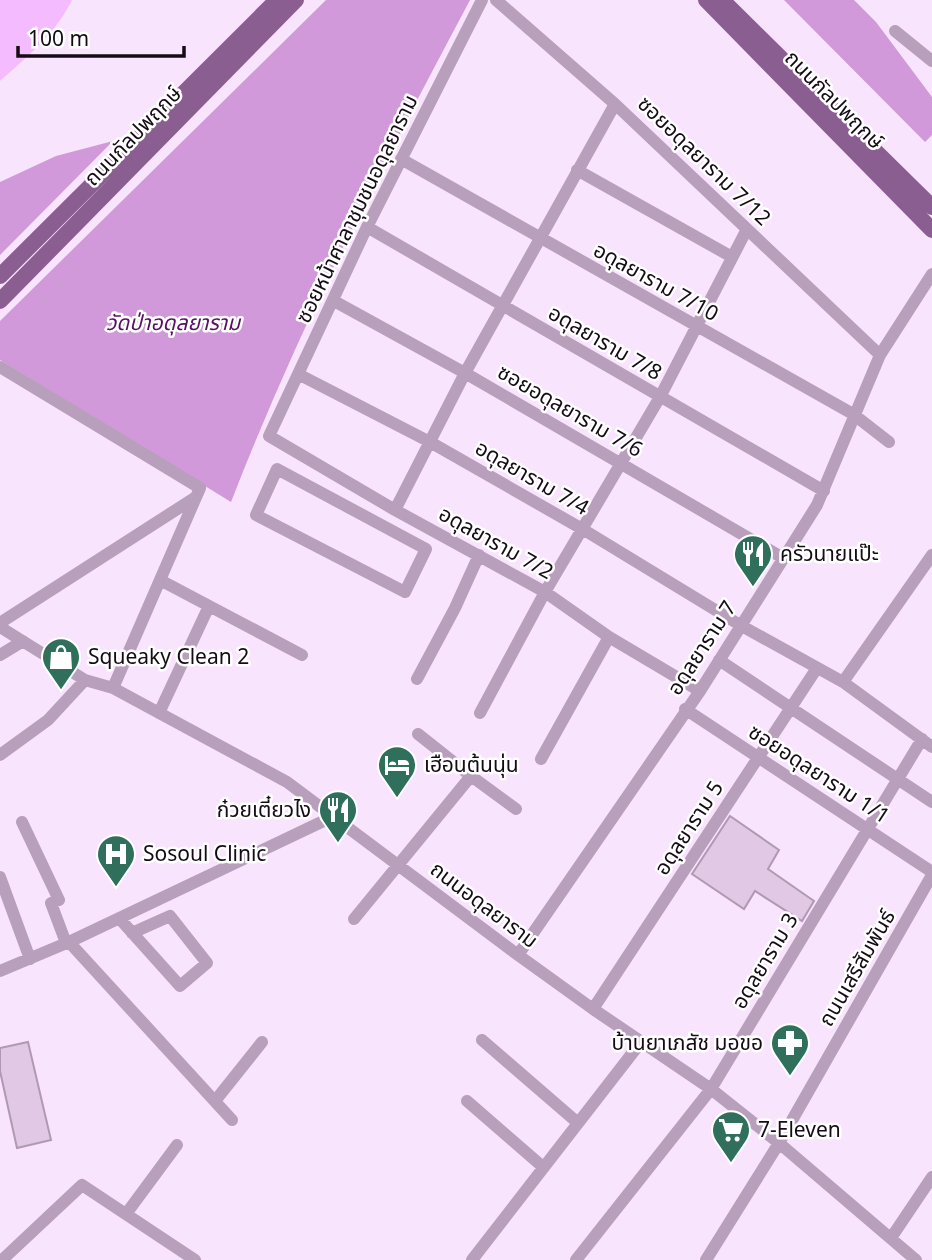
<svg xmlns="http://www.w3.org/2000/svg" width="932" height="1260" viewBox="0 0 932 1260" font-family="Georgia,'Noto Sans Thai',serif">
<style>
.forest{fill:#d199da}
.water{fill:#f5bbff}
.building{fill:#e1c8e4;stroke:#b199b4;stroke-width:2}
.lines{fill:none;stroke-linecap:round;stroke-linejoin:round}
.minor{stroke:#b89fbc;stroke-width:12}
.major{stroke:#8b5e92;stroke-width:16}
.labels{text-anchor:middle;stroke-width:5;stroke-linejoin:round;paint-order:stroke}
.street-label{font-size:21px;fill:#140b15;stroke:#fff}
.park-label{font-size:21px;font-style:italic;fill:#561161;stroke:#fff}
.poi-label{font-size:21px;fill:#140b15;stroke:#fff;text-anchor:start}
</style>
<rect width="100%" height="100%" fill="#f8e4fc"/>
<path class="forest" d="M326 0H470C383 163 298 329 231 502L0 360V321Z
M784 0H854L876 22 932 97V135L925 142Z
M113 141 0 255V182L56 156Z"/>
<path class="water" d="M0 0H72C56 33 27 57 0 81Z"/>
<path class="building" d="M730 816 779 850 768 869 814 901 802 921 755 891 744 909 692 874Z
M28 1042 51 1140 17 1148 0 1071V1048Z"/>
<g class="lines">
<path class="minor" d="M482 0 367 227 269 436 395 510 545 592 609 637 700 691
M496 0 615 104 880 355
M895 31 932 61
M401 159 853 414 889 442
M577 170 732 257
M367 227 824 491
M334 301 465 373 783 558
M0 367 200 488 113 688
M298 374 430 442 584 530 740 625 843 682 932 747
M277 469 426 549 405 592 256 515Z
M395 510 465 373 615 104
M160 580 302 655
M0 623 196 497
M0 627 85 680 113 688 287 782 518 955 593 1009 711 1089 779 1143 916 1260
M0 655 23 641
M719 660 932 802
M417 679 455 608 479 555
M843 682 932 555
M685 709 932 872
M159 713 209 606
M480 713 545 592 660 397 747 229
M0 755 48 720 85 680
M541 759 609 637
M471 776 516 809
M22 822 59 900 51 903 66 943
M0 877 30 959
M119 918 180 986 207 963 170 916 132 933
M354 919 471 776 418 734
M69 942 232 1120
M518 955 700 691 817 505 880 355 932 274
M0 971 69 942 334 816
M593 1009 817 668
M482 1040 578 1123
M215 1101 262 1042
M467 1101 543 1167
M126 1214 177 1145
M891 1238 932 1177
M2 1260 82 1185 195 1260
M472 1260 641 1042
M576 1260 711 1089 922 739
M706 1260 779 1143 932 875"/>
<path class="major" d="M706 0 932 230
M722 0 932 207
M0 276 277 0
M0 301 296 0"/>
</g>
<defs>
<symbol id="restaurant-pin" viewBox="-11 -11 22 30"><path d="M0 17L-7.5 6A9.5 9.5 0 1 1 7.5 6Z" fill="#2f6f5c" stroke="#fff"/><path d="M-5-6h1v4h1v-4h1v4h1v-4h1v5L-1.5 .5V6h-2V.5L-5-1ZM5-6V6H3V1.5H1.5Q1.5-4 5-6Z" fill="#fff"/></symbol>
<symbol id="shop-pin" viewBox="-11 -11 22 30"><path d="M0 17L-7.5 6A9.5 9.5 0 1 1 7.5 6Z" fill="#2f6f5c" stroke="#fff"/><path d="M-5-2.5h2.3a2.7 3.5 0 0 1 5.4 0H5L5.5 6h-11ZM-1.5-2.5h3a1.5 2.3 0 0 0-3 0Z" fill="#fff"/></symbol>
<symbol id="hotel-pin" viewBox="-11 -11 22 30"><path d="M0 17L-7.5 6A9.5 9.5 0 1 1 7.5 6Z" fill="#2f6f5c" stroke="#fff"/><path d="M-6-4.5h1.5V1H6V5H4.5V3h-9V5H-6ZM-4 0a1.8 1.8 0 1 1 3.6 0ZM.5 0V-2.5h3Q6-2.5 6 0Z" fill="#fff"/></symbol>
<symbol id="hospital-pin" viewBox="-11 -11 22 30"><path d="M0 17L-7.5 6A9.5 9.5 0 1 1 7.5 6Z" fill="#2f6f5c" stroke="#fff"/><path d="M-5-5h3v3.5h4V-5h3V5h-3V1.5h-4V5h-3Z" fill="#fff"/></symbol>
<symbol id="pharmacy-pin" viewBox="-11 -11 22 30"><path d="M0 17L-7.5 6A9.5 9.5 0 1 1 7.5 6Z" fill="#2f6f5c" stroke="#fff"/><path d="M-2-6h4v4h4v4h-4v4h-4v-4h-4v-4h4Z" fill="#fff"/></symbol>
<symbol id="supermarket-pin" viewBox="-11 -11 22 30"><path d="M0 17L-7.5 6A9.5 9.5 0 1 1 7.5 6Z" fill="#2f6f5c" stroke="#fff"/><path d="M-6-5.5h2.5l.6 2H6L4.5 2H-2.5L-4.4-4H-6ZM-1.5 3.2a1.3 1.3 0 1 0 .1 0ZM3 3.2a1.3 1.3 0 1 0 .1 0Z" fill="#fff"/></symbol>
</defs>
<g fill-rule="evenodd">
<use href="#restaurant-pin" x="731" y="532" width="44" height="60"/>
<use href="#shop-pin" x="39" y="635" width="44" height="60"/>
<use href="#hotel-pin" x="375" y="743" width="44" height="60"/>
<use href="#restaurant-pin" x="316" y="788" width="44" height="60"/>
<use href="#hospital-pin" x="94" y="832" width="44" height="60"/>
<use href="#pharmacy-pin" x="768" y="1021" width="44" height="60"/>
<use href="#supermarket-pin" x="709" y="1108" width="44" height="60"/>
</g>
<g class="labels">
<g class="street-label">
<text transform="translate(834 100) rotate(45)" y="7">ถนนกัลปพฤกษ์</text>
<text transform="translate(133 136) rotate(-46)" y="7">ถนนกัลปพฤกษ์</text>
<text transform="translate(704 161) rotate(44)" y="7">ซอยอดุลยาราม 7/12</text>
<text transform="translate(357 209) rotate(-64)" y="7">ซอยหน้าศาลาชุมชนอดุลยาราม</text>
<text transform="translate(656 282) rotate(29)" y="7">อดุลยาราม 7/10</text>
<text transform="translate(605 343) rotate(30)" y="7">อดุลยาราม 7/8</text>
<text transform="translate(570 411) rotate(30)" y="7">ซอยอดุลยาราม 7/6</text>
<text transform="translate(532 478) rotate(30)" y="7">อดุลยาราม 7/4</text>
<text transform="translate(496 543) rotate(29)" y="7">อดุลยาราม 7/2</text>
<text transform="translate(702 648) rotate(-57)" y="7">อดุลยาราม 7</text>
<text transform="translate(819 774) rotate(33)" y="7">ซอยอดุลยาราม 1/1</text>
<text transform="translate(689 828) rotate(-57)" y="7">อดุลยาราม 5</text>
<text transform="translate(484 905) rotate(37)" y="7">ถนนอดุลยาราม</text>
<text transform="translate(765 961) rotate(-59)" y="7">อดุลยาราม 3</text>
<text transform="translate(857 968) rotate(-60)" y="7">ถนนเสรีสัมพันธ์</text>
</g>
<g class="park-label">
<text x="173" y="330">วัดป่าอดุลยาราม</text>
</g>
<g class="poi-label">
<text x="780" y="561">ครัวนายแป๊ะ</text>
<text x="88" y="664">Squeaky Clean 2</text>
<text x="424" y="772">เฮือนต้นนุ่น</text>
<text x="311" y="817" text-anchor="end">ก๋วยเตี๋ยวไง</text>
<text x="143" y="861">Sosoul Clinic</text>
<text x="763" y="1050" text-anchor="end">บ้านยาเภสัช มอขอ</text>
<text x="758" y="1137">7-Eleven</text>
</g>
</g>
<path d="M18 46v10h166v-10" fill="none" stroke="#140b15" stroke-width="3.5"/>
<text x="28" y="46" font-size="21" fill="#140b15" stroke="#ffffff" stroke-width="5" paint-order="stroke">100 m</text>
</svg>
